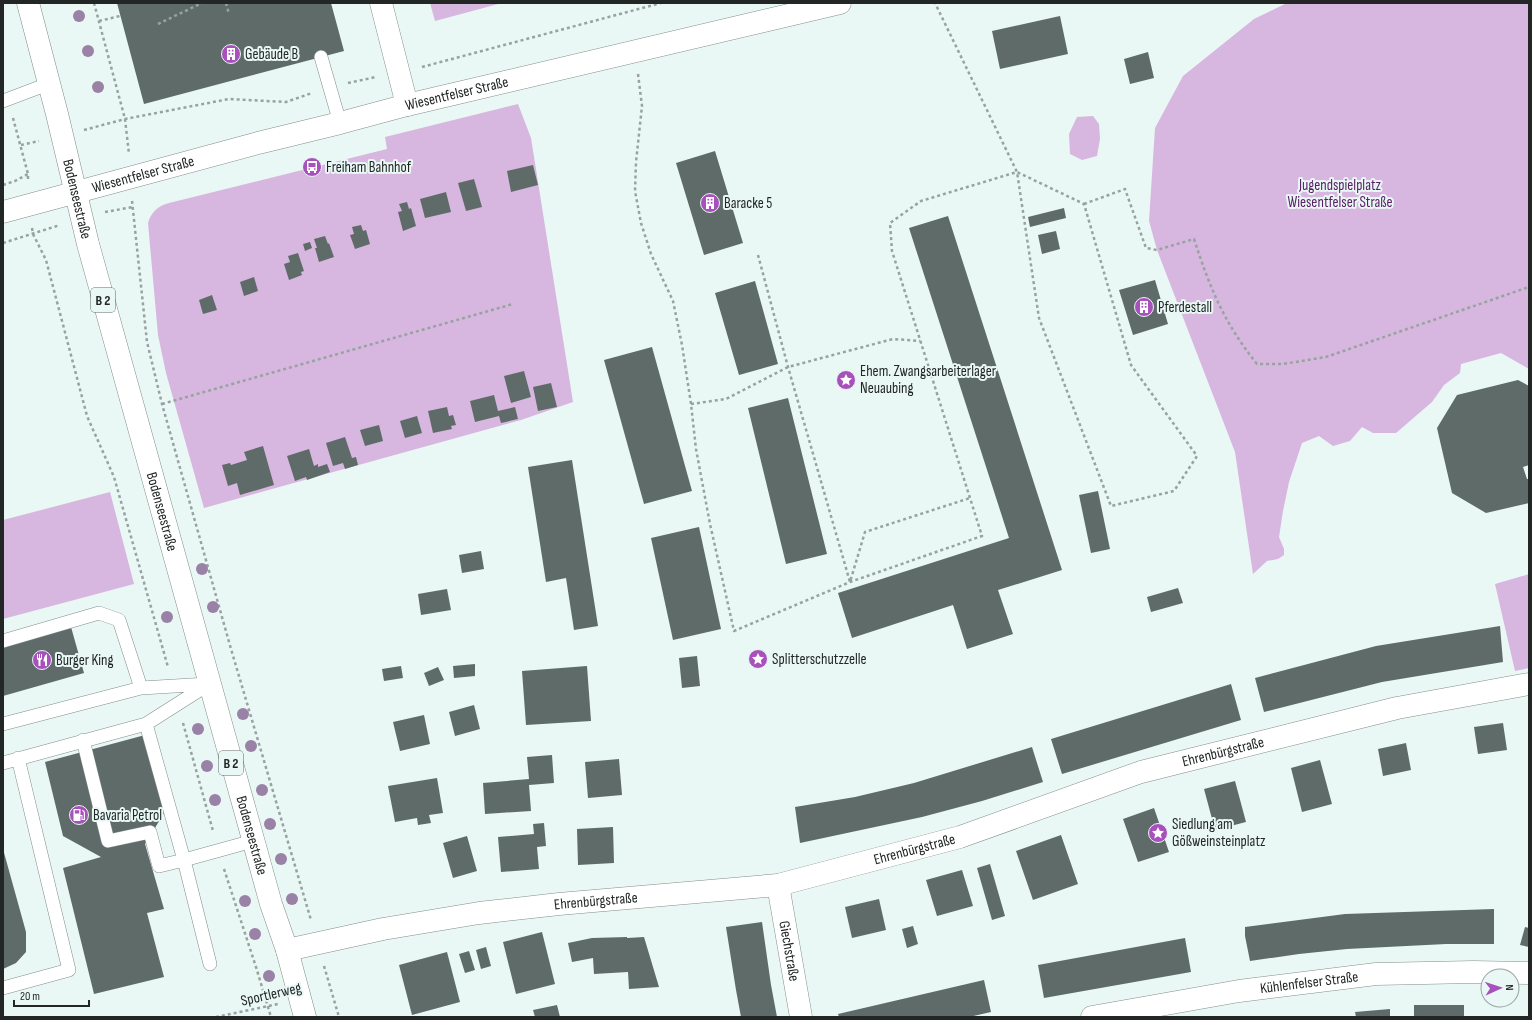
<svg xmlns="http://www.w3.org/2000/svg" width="1532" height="1020" viewBox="0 0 1532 1020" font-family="'Sofia Sans Condensed',sans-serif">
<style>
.green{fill:#d7b7df}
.building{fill:#5f6b69}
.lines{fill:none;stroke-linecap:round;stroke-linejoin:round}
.service-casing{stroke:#838f8d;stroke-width:14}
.minor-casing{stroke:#838f8d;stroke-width:23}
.primary-casing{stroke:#838f8d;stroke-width:23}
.path{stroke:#98a2a1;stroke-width:2.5;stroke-dasharray:3 3;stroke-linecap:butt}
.service{stroke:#fff;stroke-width:13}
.minor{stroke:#fff;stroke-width:22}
.primary{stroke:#fff;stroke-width:22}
.tree{fill:#9a81a6}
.labels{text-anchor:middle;stroke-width:4;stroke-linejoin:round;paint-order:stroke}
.shield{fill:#e9f7f5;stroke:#5e6564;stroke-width:1}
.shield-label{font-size:14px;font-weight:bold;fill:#222726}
.poi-label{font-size:15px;fill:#222726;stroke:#e9f7f5;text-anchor:start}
.street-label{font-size:15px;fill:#222726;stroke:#e9f7f5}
.park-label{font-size:15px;fill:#592066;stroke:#e9f7f5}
</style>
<rect width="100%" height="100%" fill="#e9f7f5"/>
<path class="green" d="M430 3H502L435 21Z
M1287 3H1529V369L1501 353 1461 364 1460 373 1444 385 1432 402 1396 433H1373L1362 427 1350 441 1333 446 1319 436 1302 443 1289 482 1283 511 1279 537 1284 549V555L1278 559 1267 561 1253 574 1235 452 1157 250 1149 221 1155 128 1183 76 1254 19Z
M518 104 531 138 573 402 521 420 204 508 166 373 158 335 148 223C151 212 158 206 169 203L387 149 385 137Z
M1093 116 1099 124 1100 139 1097 156 1082 160 1070 154 1069 134 1077 117Z
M110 492 134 584 3 619V520Z
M1529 574V668L1515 671 1495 584Z"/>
<path class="building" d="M117 3H331L344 51 144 104Z
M1060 16 1068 54 1000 69 992 31Z
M1148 52 1154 78 1130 84 1124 59Z
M715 151 743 243 704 255 676 163Z
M533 165 538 185 511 192 507 171Z
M474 179 482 207 466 211 458 183Z
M446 192 451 212 425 218 420 199Z
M407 202 409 209 411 208 416 226 403 231 398 212 402 211 399 204Z
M1064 208 1066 218 1030 227 1028 217Z
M948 216 1062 570 998 590 1013 634 967 649 953 605 852 638 838 593 1009 538 909 228Z
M361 225 363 231 366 230 370 244 355 249 350 235 354 234 352 227Z
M1056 231 1060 249 1042 254 1038 235Z
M325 236 328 244 329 243 334 257 319 262 315 248H317L314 239Z
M310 242 312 248 305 251 303 244Z
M298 253 304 271 301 272 302 275 289 280 284 264 290 262 288 256Z
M254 277 258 291 244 296 240 282Z
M1155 280 1168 324 1133 335 1119 290Z
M755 281 778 364 739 375 715 293Z
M212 295 217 310 203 314 199 300Z
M652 347 692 491 644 504 604 360Z
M524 371 531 397 511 403 504 376Z
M1518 380 1529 386V465L1523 467 1527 479H1529V503L1486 513 1452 493 1437 428 1457 395Z
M551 383 557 407 538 411 533 387Z
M494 395 498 411 515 407 518 419 501 423 499 416 475 422 470 401Z
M788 398 827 554 786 564 748 408Z
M447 407 449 416 453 415 456 425 451 426 452 429 433 433 428 411Z
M417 416 422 433 405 438 400 421Z
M379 425 383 441 365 446 360 430Z
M345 437 352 458 356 457 358 465 345 469 343 463 333 466 326 443Z
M263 446 274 485 240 495 237 483 228 486 222 465 230 463 231 465 247 460 244 452Z
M309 449 314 466 318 464V467L327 464 330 472 307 480 306 477 295 481 287 456Z
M572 460 598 626 574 630 566 578 546 582 528 467Z
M1098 491 1110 549 1091 553 1079 495Z
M699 527 721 629 673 640 651 538Z
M481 551 484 569 462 573 459 555Z
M1178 588 1183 603 1151 612 1147 597Z
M447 589 451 610 421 615 418 594Z
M1500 626 1503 662 1382 682 1264 712 1255 678 1376 646Z
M71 627 84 673 3 696V646Z
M697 656 700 686 682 688 679 658Z
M475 664V676L454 678 453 666Z
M401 666 403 678 384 681 382 669Z
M587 666 591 721 526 725 522 671Z
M438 667 444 680 429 686 424 673Z
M1231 684 1241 720 1062 774 1051 739Z
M474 705 480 729 455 736 449 712Z
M424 715 430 744 400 751 393 722Z
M1503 723 1507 750 1478 754 1474 727Z
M145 735 166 810 145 844 164 909 147 913 164 977 94 994 63 868 101 857 63 836 45 762Z
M1406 743 1411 770 1383 776 1378 749Z
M1032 747 1043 782 982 801 922 817 800 843 795 807 855 797 914 783Z
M552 755 554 783 529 785 531 811 485 814 483 783 529 779 527 757Z
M619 759 622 795 588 798 585 762Z
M1320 760 1332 804 1302 812 1291 768Z
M437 778 443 813 429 815 431 823 418 825 417 818 395 822 388 786Z
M1235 781 1246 822 1215 830 1204 789Z
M1154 808 1169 852 1138 862 1123 819Z
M544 823 546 846 537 847 539 869 501 872 498 837 534 834 533 824Z
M613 827 614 863 578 865 577 829Z
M1061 835 1078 884 1033 900 1016 851Z
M467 836 477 871 453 878 443 843Z
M3 849 26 932V952L16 963 3 969Z
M990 864 1005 916 992 920 977 868Z
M962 870 973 906 937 916 926 880Z
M879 899 886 930 852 938 845 907Z
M1494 909V944H1446L1347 949 1299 954 1250 961 1245 936V927L1345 914Z
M762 922 771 985 777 1017H741L736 990 726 927Z
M913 926 918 944 907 948 902 929Z
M1525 927 1529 928V947L1520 945Z
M542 932 555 984 516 994 503 942Z
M627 937V938L644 937 659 987 629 989 628 972 594 974 593 958 572 962 568 943 592 938Z
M1185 938 1191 972 1044 998 1038 965Z
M486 947 491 966 481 969 476 950Z
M469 951 475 970 465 973 459 954Z
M447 952 460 1002 412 1015 399 965Z
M984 980 991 1012 969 1017H839L838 1014Z
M557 1005 560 1017H535L533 1010Z
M1414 1005H1464V1017H1414Z
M1390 1009V1017H1356L1355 1012Z"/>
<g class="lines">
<defs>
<path id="service" d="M321 57 340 123
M3 101 48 84
M3 641 99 613 119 620 141 688
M3 724 141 688 208 684
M83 740 108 841 150 832 159 866 184 860 146 724 209 684
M3 763 146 724
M210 964 184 860 253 841
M3 988 69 970 18 758"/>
<g id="minor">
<path d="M381 3 407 105"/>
<path id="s1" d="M3 212 258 143 340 123 407 105 840 3"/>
<path id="s2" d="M778 885 801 1017"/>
<path id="s3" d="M287 950 383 929 479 913 559 904 778 885 960 837 1141 772 1397 708 1529 684"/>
<path id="s4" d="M1092 1017 1239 991 1376 974 1473 972 1529 973"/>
</g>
<g id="primary">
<path id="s5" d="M28 3 57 114 88 244 271 904 287 950 305 1017"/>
</g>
</defs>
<use href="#service" class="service-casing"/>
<use href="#minor" class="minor-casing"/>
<use href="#primary" class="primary-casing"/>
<path class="path" d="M94 3 125 119 129 154
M226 3 229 14
M99 21 120 16
M158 24 202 3
M422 67 661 3
M638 74 642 106 636 162 635 191 641 223 651 254 673 301 682 345 691 404 696 449 710 524 734 631 850 582 982 536 892 251 890 223 921 201 1017 172 1084 204 1131 365 1197 456 1174 491 1111 506 1039 318 1017 172 935 3
M348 83 376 77
M13 118 28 174V181
M84 130 125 119 229 99 286 102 312 93
M21 145 39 141
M3 185 15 181 28 174
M132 201 147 342 162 404 231 649 311 920
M1084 204 1125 189 1146 248 1157 250 1194 239C1210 288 1224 323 1257 364H1283L1326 357 1529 287
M105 212 133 207
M32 228 33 234 46 260 87 416 114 477 168 667
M3 243 60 225
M758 255 788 367 850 582 865 532 970 498
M162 404 513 304
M691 404 726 399 788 367 893 339 920 341
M183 723 213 831
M224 869 256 967 271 1017
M324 966 339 1017
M216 1017 278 1004"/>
<use href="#service" class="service"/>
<use href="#minor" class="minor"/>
<use href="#primary" class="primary"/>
</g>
<g class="tree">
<circle cx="79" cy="16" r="6"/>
<circle cx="88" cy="51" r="6"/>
<circle cx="98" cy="87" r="6"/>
<circle cx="202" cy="569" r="6"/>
<circle cx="213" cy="607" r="6"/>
<circle cx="167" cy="617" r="6"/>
<circle cx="243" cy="714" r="6"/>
<circle cx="198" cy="729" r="6"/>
<circle cx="251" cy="746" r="6"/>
<circle cx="207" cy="766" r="6"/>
<circle cx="262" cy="790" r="6"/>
<circle cx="215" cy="800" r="6"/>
<circle cx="270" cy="824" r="6"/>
<circle cx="281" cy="859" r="6"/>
<circle cx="292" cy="899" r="6"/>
<circle cx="245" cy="901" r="6"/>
<circle cx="255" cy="934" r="6"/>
<circle cx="269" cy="976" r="6"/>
</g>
<defs>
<symbol id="building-disc" viewBox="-11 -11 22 22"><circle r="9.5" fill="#a851bd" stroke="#e9f7f5"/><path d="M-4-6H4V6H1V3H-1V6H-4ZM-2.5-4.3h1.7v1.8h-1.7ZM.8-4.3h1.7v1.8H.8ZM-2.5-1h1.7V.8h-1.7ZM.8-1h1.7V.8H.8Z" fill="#fff"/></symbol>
<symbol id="bus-disc" viewBox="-11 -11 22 22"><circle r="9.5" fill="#a851bd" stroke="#e9f7f5"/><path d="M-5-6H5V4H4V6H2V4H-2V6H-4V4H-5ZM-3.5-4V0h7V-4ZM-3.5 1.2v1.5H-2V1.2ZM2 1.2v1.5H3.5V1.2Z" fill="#fff"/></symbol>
<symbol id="sight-disc" viewBox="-11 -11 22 22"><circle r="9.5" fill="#a851bd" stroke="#e9f7f5"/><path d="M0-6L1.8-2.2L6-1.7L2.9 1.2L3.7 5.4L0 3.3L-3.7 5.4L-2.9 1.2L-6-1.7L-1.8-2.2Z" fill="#fff"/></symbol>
<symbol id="restaurant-disc" viewBox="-11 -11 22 22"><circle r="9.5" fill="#a851bd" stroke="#e9f7f5"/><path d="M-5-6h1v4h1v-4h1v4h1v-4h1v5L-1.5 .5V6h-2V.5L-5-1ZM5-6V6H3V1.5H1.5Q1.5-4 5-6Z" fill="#fff"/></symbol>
<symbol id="fuel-disc" viewBox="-11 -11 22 22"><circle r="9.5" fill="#a851bd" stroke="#e9f7f5"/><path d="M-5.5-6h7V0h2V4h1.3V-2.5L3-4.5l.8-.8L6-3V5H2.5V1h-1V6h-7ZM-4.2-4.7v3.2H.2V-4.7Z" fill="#fff"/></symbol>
</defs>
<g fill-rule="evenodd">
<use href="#building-disc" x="220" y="43" width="22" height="22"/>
<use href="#bus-disc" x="301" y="156" width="22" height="22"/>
<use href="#building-disc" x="699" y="192" width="22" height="22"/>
<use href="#building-disc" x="1133" y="296" width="22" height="22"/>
<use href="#sight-disc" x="835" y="369" width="22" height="22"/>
<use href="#sight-disc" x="747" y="648" width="22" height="22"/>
<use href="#restaurant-disc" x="31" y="649" width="22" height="22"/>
<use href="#fuel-disc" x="68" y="804" width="22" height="22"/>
<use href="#sight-disc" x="1147" y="822" width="22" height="22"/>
</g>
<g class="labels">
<g class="shield">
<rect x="91" y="288" width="24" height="24" rx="3"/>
<rect x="219" y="751" width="24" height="24" rx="3"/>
</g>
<g class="shield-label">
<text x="103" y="305">B 2</text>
<text x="231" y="768">B 2</text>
</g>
<g class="poi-label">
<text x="245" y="59">Gebäude B</text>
<text x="326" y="172">Freiham Bahnhof</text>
<text x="724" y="208">Baracke 5</text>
<text x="1158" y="312">Pferdestall</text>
<text x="860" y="376">Ehem. Zwangsarbeiterlager<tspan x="860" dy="17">Neuaubing</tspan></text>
<text x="772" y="664">Splitterschutzzelle</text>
<text x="56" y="665">Burger King</text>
<text x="93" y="820">Bavaria Petrol</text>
<text x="1172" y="829">Siedlung am<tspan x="1172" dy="17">Gößweinsteinplatz</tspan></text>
</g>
<g class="street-label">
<text dy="5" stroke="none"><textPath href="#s1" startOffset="469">Wiesentfelser Straße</textPath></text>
<text dy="5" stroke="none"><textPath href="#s1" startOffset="145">Wiesentfelser Straße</textPath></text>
<text dy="5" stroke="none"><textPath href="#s5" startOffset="202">Bodenseestraße</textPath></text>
<text dy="5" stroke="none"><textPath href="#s5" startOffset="526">Bodenseestraße</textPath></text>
<text dy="5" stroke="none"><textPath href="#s3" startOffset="961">Ehrenbürgstraße</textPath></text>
<text dy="5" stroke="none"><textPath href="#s5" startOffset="862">Bodenseestraße</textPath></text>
<text dy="5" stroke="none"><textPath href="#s3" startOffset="637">Ehrenbürgstraße</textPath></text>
<text dy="5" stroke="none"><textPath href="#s3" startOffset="313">Ehrenbürgstraße</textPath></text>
<text dy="5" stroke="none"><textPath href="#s2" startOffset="67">Giechstraße</textPath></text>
<text dy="5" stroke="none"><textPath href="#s4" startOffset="220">Kühlenfelser Straße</textPath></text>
<text transform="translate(271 994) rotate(-13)" y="5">Sportlerweg</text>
</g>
<g class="park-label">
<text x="1340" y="190">Jugendspielplatz<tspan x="1340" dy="17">Wiesentfelser Straße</tspan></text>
</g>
</g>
<rect width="1532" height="1020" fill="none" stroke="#222726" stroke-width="8"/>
<g transform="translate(1500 988) rotate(87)"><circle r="19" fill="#e9f7f5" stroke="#99a4a2"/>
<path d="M0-3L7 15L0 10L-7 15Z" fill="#a851bd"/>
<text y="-6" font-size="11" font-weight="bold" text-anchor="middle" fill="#222726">N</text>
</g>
<path d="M14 1000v6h75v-6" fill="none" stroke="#222726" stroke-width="2"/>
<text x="20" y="1000" font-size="12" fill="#222726" stroke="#e9f7f5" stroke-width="3" paint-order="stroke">20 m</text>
</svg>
